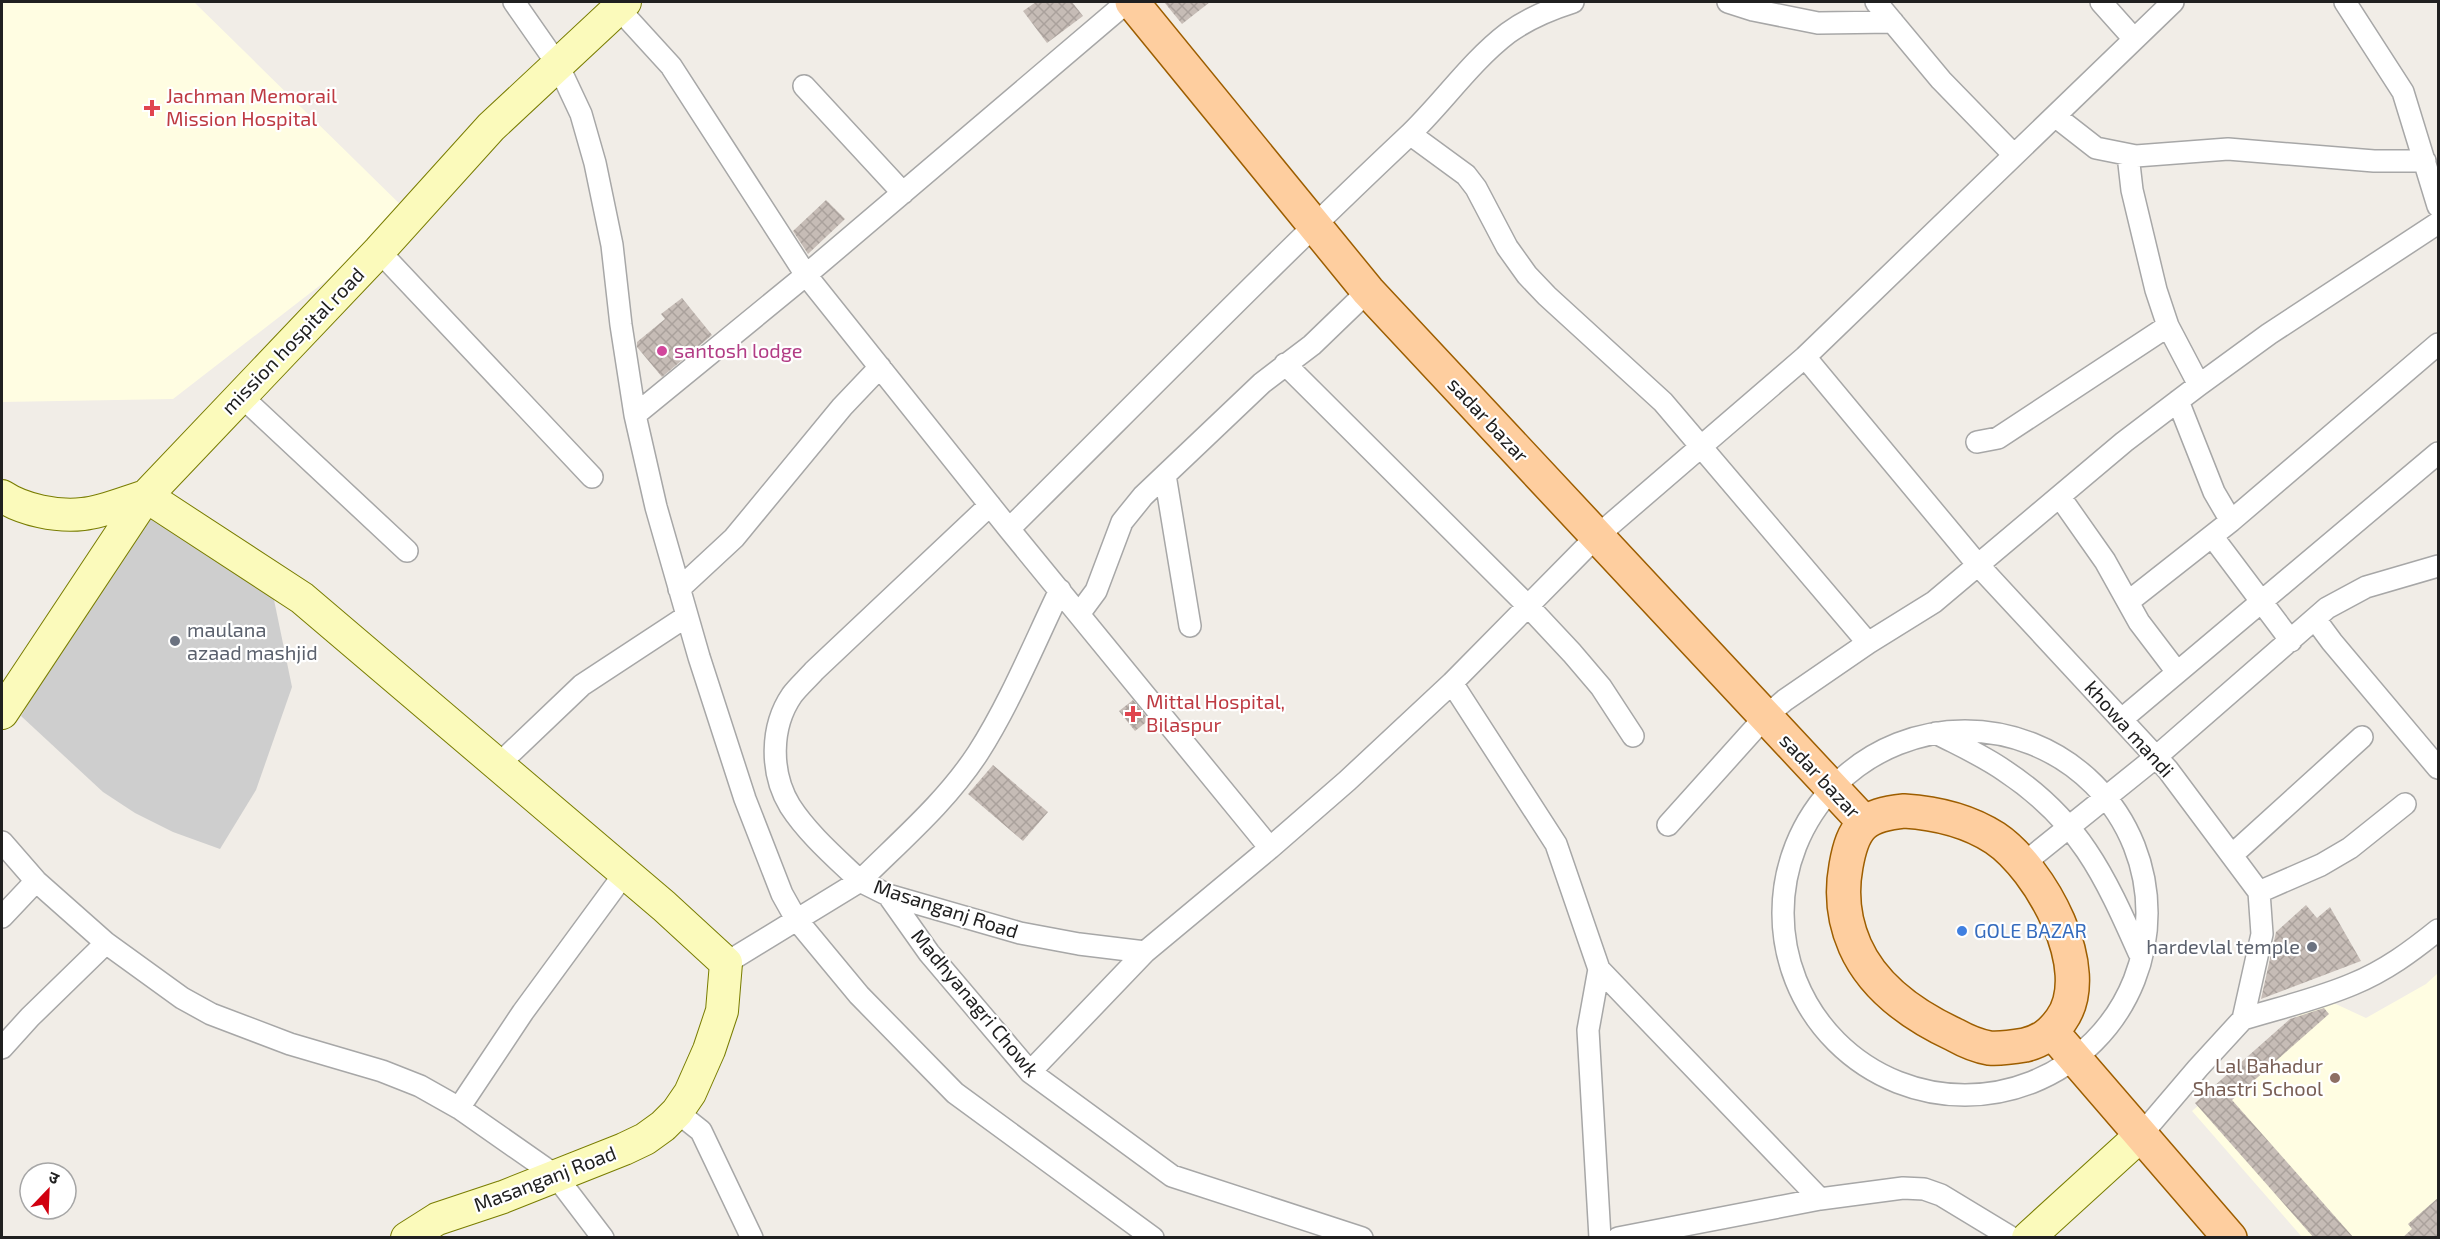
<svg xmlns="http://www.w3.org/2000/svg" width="2440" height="1239" viewBox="0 0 2440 1239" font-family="'Exo 2','Noto Sans Devanagari',sans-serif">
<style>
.education{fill:#fffde2}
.religious{fill:#cecece}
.building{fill:url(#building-cross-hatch)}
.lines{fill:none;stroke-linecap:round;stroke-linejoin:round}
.street-casing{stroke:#a7a7a7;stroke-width:24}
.secondary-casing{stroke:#797d02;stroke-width:34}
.primary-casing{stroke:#9d5e00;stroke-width:36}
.street{stroke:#fff;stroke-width:21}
.secondary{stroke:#fbfabb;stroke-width:32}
.primary{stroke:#fece9f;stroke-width:33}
.health-dot{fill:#e0444e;stroke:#fff;stroke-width:2}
.hotel-dot{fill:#d1479c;stroke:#fff;stroke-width:2}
.worship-dot{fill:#6b7280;stroke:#fff;stroke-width:2}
.shop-dot{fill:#3f7fe0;stroke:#fff;stroke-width:2}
.education-dot{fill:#8d6e63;stroke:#fff;stroke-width:2}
.labels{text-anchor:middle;stroke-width:4.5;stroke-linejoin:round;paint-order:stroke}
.health-label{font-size:20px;fill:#be3a42;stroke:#fff;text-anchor:start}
.street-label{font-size:20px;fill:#202020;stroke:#fff}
.hotel-label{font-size:20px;fill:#b23c85;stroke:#fff;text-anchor:start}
.worship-label{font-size:20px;fill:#5b616d;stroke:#fff;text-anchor:start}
.shop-label{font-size:20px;fill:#366cbe;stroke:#fff;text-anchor:start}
.education-label{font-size:20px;fill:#785e54;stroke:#fff;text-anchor:end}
</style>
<defs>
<pattern id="building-cross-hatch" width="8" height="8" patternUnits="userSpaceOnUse" patternTransform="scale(1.5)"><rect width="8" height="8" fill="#c6bcb6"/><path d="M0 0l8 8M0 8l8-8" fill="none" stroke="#aaa19c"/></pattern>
</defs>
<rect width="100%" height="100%" fill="#f1ede7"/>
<path class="education" d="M2 2H194L411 215 173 399 2 402Z
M2438 973V1237H2302L2192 1111 2269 1045 2298 1015 2325 999 2366 1018 2426 984Z"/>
<path class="religious" d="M146 511 273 595 292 687 256 790 220 849 173 832 135 813 103 792 21 716Z"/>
<path class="building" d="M1036 2H1072L1083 16 1047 43 1023 11Z
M1164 2H1210L1182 24Z
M826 200 845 219 808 254 793 231Z
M682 298 712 335 662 377 637 347V342L665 319 661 314Z
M1133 700 1149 720 1135 731 1119 711Z
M993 765 1048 812 1023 841 968 794Z
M2306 905 2317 918 2330 907 2361 961 2261 999 2276 932Z
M2324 1008 2329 1014 2232 1100 2354 1238H2314L2195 1103 2290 1019Z
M2439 1197V1238H2402L2412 1229 2408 1224Z"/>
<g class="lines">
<defs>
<path id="street" d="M514 2 558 65 581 114 595 163 612 245 621 325 635 415 656 507 699 657 745 799 782 894 796 919 859 995 955 1093 1153 1238
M1728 2 1753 10 1818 23 1893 22
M1876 2 1941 80 2014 155
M2101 2 2134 39
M2345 2 2403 92 2438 206
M618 8 671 66 806 275 1009 529 1270 848
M804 86 903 193
M2055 116 2096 148 2136 156 2228 149 2374 161H2425
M1410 134 1466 175 1476 188 1507 247 1527 275 1547 296 1663 402 1868 643
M2128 155 2132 190 2156 290 2168 326 2199 385
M379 251 592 477
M1805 357 1978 565 2168 770 2259 892 2262 934 2243 1019 2198 1068 2140 1136
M1285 364 1528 606 1572 653 1601 687 1633 736
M241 396 407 551
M2178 401 2214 492 2231 521
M635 415 806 275 1127 2
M1977 442 1998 438 2168 326
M1165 475 1190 626
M2060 497 2105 561 2139 622 2177 672
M990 505 814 671C807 679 798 687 792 695 770 727 770 773 790 806 808 834 836 858 860 881 901 840 946 802 978 753 1010 703 1034 644 1060 590
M1009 529C1141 398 1271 265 1407 137 1442 104 1470 62 1508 33 1527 19 1551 9 1573 2
M2212 536 2291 641
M679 589 734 538 842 407 880 367
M2128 602 2231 521 2438 344
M1079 614 1096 591 1122 522 1143 496 1262 383 1312 345 1368 291
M2315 619 2332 642 2438 768
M1452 683 1556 844 1599 969 1588 1030 1600 1238
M2122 719 2438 453
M1783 913a182 182 0 1 1 364 0a182 182 0 1 1-364 0Z
M1936 733C1959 745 1984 756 2005 771 2079 820 2104 874 2139 953
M498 765 582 685 687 616
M1668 825 1765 717 1785 700 1868 643 1934 602 2124 442 2199 385 2269 334 2438 223
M2 842 36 881 106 943 182 998 211 1014 290 1044 382 1071 420 1086 459 1108 555 1175 603 1238
M2232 855 2362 737
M2023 864 2156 757 2327 608 2366 587 2438 566
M2259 892 2321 865 2350 848 2405 804
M888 895 929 953 1030 1072 1172 1176 1362 1238
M2 917 36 881
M726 963 860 881 888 895 1020 933 1079 944 1145 952
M1599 969 1820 1199
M2243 1019C2279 1008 2318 999 2353 984 2385 971 2412 951 2438 930
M2 1048 30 1017 106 943
M1030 1072 1145 952 1270 848 1347 781 1452 683 1596 537 1805 357 2173 2
M459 1108 523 1012 625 873
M677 1112 701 1131 752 1238
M1618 1238 1820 1199 1903 1188 1924 1189 1941 1195 2012 1238"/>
<path id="secondary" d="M2 496C23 510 57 517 83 514 103 512 126 502 146 496L302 598 664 906 726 963 722 1011 709 1050 690 1093 677 1112 663 1126 645 1139 624 1149 503 1197 437 1219 407 1238
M2 713 146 496 379 251 491 127 625 2
M2028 1238 2140 1136"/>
<path id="primary" d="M1132 2 1368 291 1864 822
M1904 811C1936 813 1967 820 1995 838 2040 868 2097 970 2061 1020 2051 1034 2041 1041 2025 1045 2013 1047 2001 1049 1989 1048 1978 1046 1964 1040 1955 1035 1914 1016 1874 989 1855 946 1844 921 1841 893 1846 866 1853 826 1864 815 1904 811Z
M2052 1032 2230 1238"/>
</defs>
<use href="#street" class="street-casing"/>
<use href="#secondary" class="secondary-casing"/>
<use href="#primary" class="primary-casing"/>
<use href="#street" class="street"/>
<use href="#secondary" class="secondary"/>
<use href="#primary" class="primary"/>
</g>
<g class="health-dot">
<path d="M149 99h6v6h6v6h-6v6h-6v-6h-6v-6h6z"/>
<path d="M1130 705h6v6h6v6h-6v6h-6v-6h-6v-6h6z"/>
</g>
<circle class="hotel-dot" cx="662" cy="351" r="6"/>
<g class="worship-dot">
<circle cx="175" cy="641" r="6"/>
<circle cx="2312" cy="947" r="6"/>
</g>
<circle class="shop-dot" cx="1962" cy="931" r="6"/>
<circle class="education-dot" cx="2335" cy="1078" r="6"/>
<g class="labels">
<g class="health-label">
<text x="166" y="103">Jachman Memorail<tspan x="166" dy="23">Mission Hospital</tspan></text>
<text x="1146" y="709">Mittal Hospital,<tspan x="1146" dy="23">Bilaspur</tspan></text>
</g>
<g class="street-label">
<text transform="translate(293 341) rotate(-46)" y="7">mission hospital road</text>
<text transform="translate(1488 420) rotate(47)" y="7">sadar bazar</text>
<text transform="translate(2129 729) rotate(48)" y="7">khowa mandi</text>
<text transform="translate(1820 776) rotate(47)" y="7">sadar bazar</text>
<text transform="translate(946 909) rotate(18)" y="7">Masanganj Road</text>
<text transform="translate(975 1003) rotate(50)" y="7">Madhyanagri Chowk</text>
<text transform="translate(545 1179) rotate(-21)" y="7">Masanganj Road</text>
</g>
<g class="hotel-label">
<text x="674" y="358">santosh lodge</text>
</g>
<g class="worship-label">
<text x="187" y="637">maulana<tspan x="187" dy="23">azaad mashjid</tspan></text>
<text x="2300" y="954" text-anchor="end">hardevlal temple</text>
</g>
<g class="shop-label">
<text x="1974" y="938">GOLE BAZAR</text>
</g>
<g class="education-label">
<text x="2323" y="1073">Lal Bahadur<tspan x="2323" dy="23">Shastri School</tspan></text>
</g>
</g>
<rect width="2440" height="1239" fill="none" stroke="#202020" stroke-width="6"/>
<g transform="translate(48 1191) rotate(23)"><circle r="28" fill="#ffffff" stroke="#a6a6a6" stroke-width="1.5"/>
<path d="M0-4.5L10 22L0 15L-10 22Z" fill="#d1000f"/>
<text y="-9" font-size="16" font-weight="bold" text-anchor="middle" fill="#202020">उ</text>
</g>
</svg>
